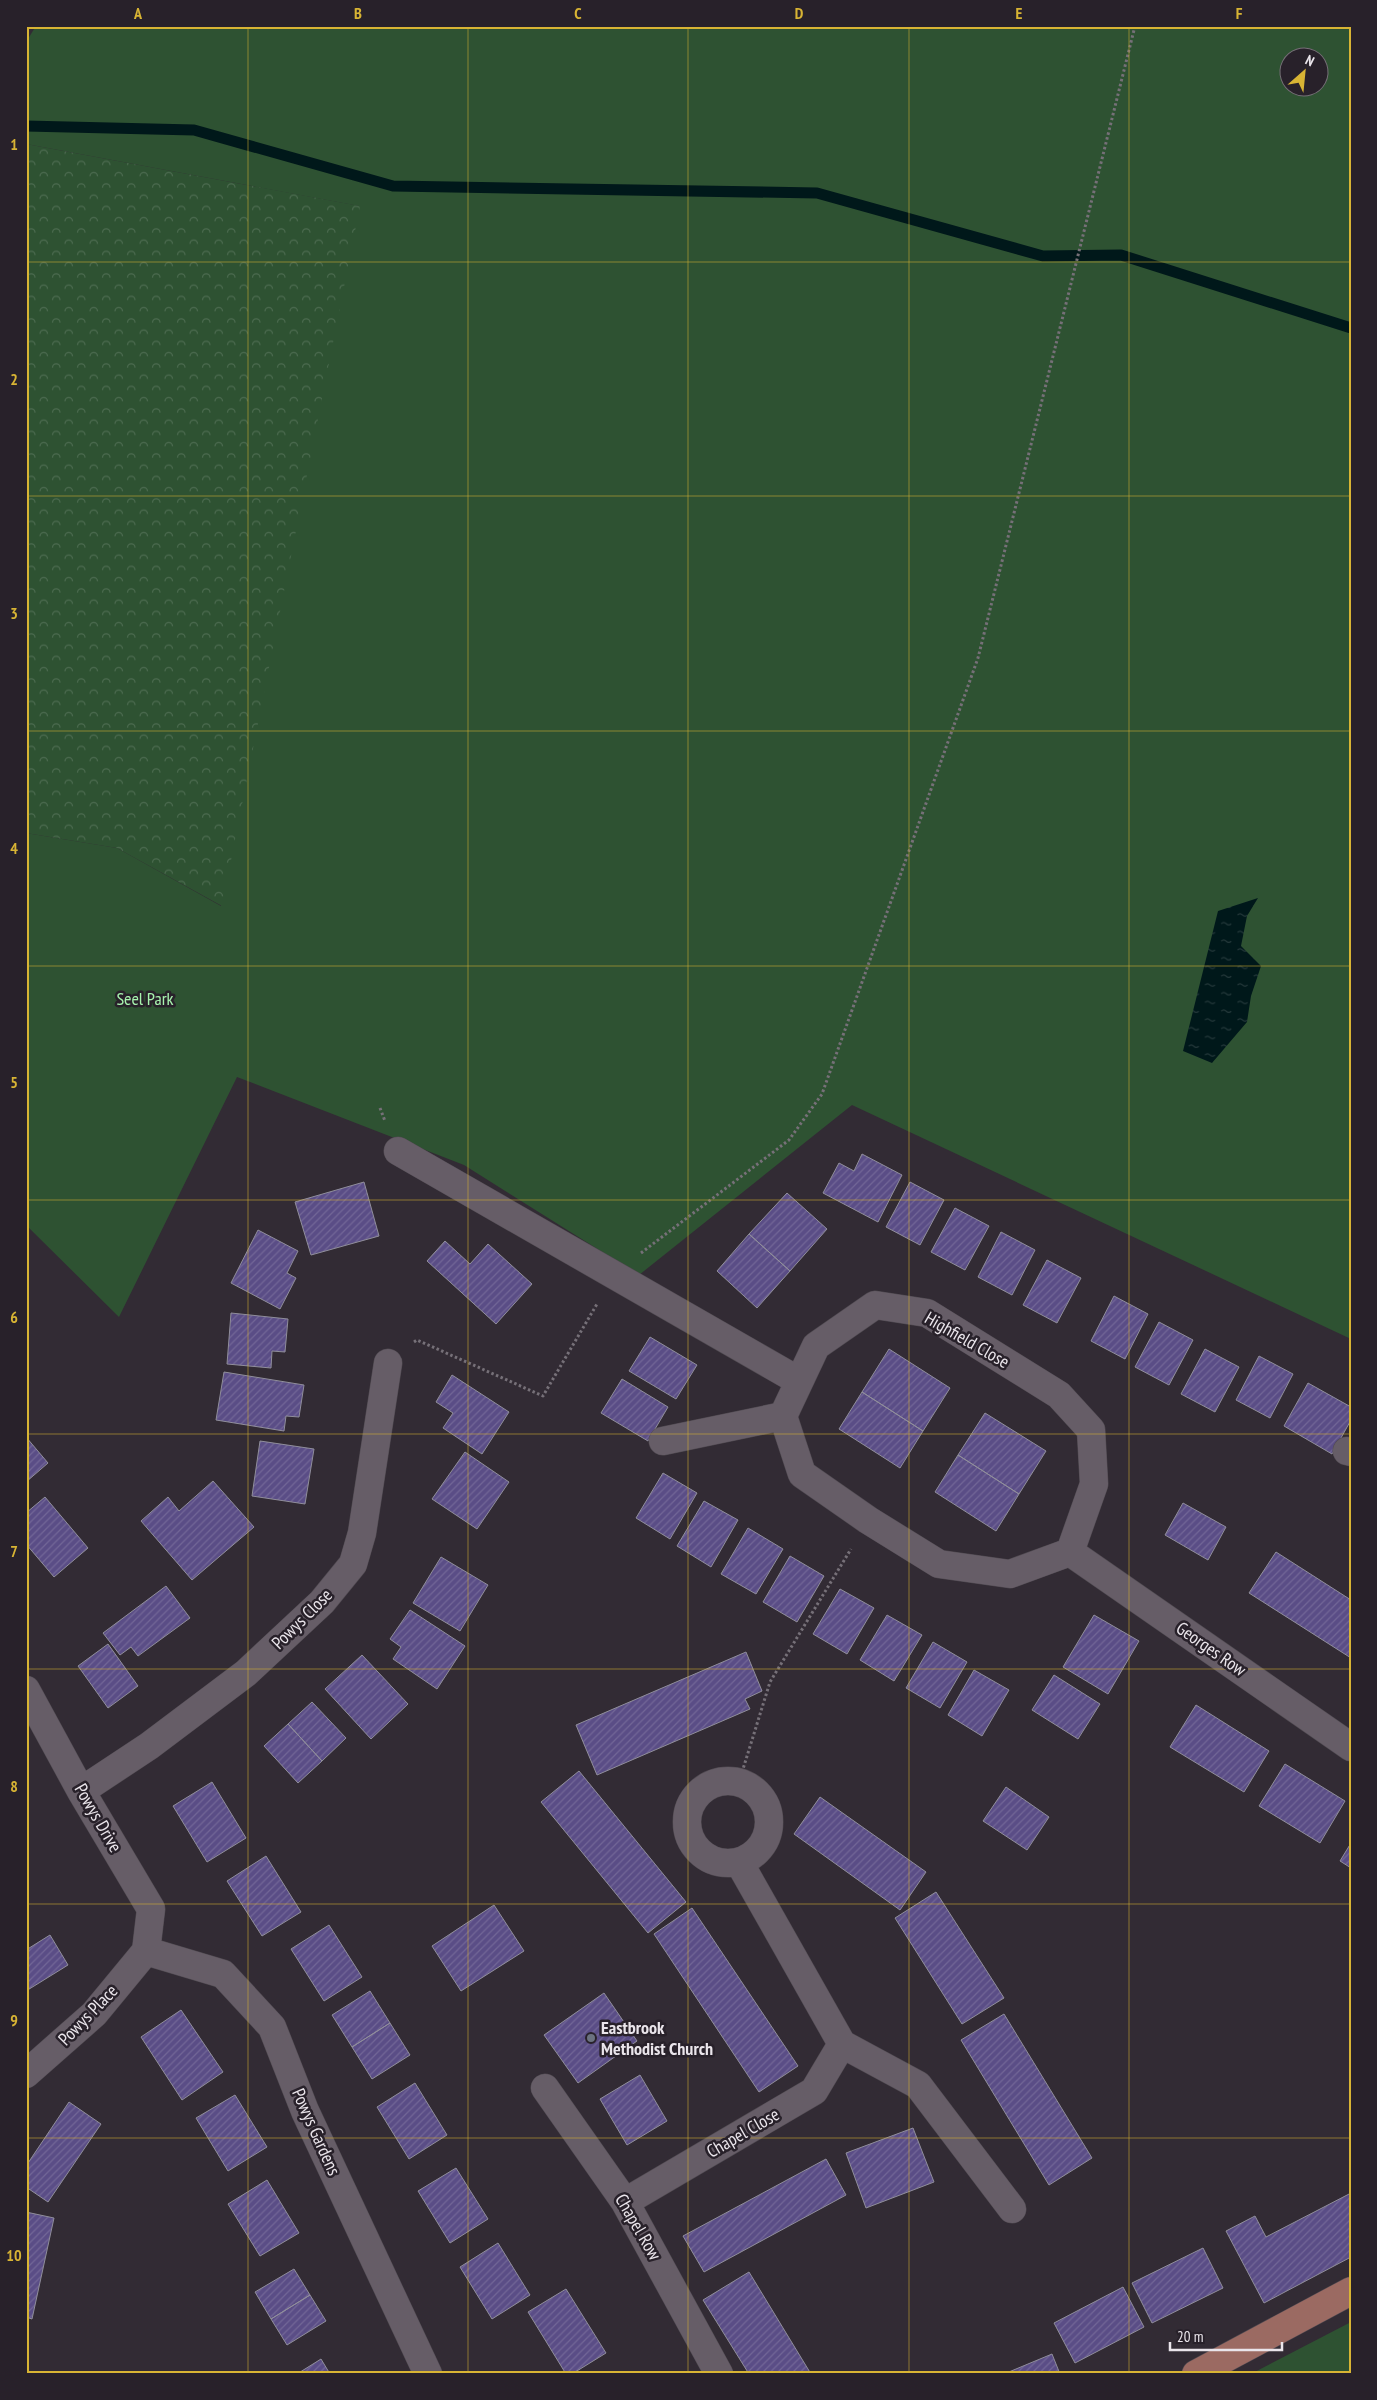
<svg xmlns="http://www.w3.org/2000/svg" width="1377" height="2400" viewBox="0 0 1377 2400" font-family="'PT Sans Narrow',sans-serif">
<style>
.green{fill:#2e5232;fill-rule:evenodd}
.forest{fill:url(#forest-crowns)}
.water{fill:url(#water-ripples)}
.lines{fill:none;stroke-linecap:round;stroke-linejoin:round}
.stream{stroke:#00181a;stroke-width:11}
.building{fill:url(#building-hatch);stroke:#908e9b}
.minor-casing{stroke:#504a51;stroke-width:29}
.major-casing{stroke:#504a51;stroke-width:29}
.path{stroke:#767078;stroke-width:3;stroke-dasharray:2.5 2.5;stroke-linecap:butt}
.minor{stroke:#665d67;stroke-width:28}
.major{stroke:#9b6a62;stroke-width:28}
.grid{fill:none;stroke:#d8b434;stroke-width:1;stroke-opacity:0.55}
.worship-dot{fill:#6b7280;stroke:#28212a;stroke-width:2}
.labels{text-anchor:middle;stroke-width:5;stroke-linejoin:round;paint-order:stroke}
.park-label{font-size:18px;fill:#a7f3ae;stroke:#28212a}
.street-label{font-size:18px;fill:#eae5eb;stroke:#28212a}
.poi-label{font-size:18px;font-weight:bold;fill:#eae5eb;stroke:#28212a;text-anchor:start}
.neatline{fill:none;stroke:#d8b434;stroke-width:2}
.grid-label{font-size:16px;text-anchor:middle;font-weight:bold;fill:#d8b434}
</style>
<defs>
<pattern id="forest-crowns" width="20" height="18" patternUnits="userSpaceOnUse" patternTransform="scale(1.25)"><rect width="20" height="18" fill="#2e5232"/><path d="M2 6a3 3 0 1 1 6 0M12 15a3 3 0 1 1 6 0" fill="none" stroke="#4c6b50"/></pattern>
<pattern id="water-ripples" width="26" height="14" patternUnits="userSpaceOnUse" patternTransform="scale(1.25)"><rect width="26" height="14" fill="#00181a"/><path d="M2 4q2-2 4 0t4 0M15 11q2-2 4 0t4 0" fill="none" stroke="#25393b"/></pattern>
<pattern id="building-hatch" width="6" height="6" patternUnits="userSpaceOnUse" patternTransform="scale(1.25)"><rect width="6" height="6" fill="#5a4d86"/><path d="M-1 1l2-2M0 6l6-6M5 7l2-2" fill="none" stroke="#726697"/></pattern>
</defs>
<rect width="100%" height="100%" fill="#322b34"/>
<path class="green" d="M36 26H1351V1339L852 1105 639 1275 464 1165 237 1077 119 1317 26 1225V833L117 848 221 906 359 206 26 144V42ZM1290 58H1320V88H1290Z
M1351 2322V2374H1251Z"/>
<path class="forest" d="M26 144 360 206 222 906 117 848 26 833Z"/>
<path class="water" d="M1258 898 1247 916 1241 946 1261 966 1251 996 1247 1022 1212 1063 1183 1051 1218 911Z"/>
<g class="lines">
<path class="stream" d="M26 126 194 130 393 186 817 193 1043 256 1121 255 1351 328"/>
</g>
<path class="building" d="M862 1154 902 1175 878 1222 823 1193 839 1163 854 1171Z
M364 1182 379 1236 311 1255 295 1202Z
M910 1182 944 1200 920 1245 886 1227Z
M787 1193 827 1229 790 1271 749 1234Z
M955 1208 989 1226 965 1270 931 1252Z
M258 1230 298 1251 287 1273 296 1278 280 1309 231 1283Z
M1001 1232 1035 1250 1012 1295 978 1277Z
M749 1234 790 1271 757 1308 717 1271Z
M445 1241 470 1264 488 1244 532 1284 496 1324 427 1261Z
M1047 1260 1081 1278 1057 1323 1023 1305Z
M1114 1296 1148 1314 1125 1359 1091 1341Z
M231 1313 288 1319 285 1352 272 1351 271 1368 227 1364Z
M1159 1322 1193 1340 1169 1385 1135 1367Z
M650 1337 697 1365 676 1399 629 1371Z
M889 1349 950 1388 923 1431 862 1392Z
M1205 1349 1239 1367 1215 1412 1181 1394Z
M1259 1356 1293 1374 1270 1418 1236 1400Z
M224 1372 304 1385 299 1417 286 1416 284 1431 216 1420Z
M452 1375 509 1412 482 1454 443 1428 453 1413 436 1402Z
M622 1379 668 1407 648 1441 601 1413Z
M1308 1383 1351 1407V1420L1332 1454 1284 1426Z
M862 1392 923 1431 900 1468 839 1429Z
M985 1413 1046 1451 1019 1494 958 1455Z
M26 1437 48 1463 26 1482Z
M260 1441 314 1449 305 1504 252 1496Z
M465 1452 509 1482 477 1529 432 1499Z
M958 1455 1019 1494 996 1531 935 1492Z
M663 1473 697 1493 670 1539 636 1518Z
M213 1481 254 1527 192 1580 141 1521 168 1497 179 1511Z
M45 1497 88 1548 54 1577 26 1544V1513Z
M704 1501 738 1520 711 1567 677 1546Z
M1183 1503 1226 1527 1208 1560 1165 1535Z
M748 1528 783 1549 756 1594 721 1574Z
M1276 1552 1351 1600V1658L1249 1593Z
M790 1556 824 1576 797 1622 763 1602Z
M441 1557 488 1585 460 1631 413 1603Z
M166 1586 190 1618 138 1656 131 1647 120 1655 103 1633Z
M840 1589 874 1608 847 1654 813 1634Z
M410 1610 465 1646 437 1689 393 1659 401 1647 390 1639Z
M887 1615 922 1635 894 1681 860 1660Z
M1094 1615 1139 1641 1108 1694 1063 1667Z
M933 1642 967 1662 940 1708 906 1688Z
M108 1644 138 1686 108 1708 78 1666Z
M746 1652 762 1691 745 1699 750 1709 597 1775 576 1725Z
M362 1655 408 1704 371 1739 325 1689Z
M974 1670 1009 1690 982 1736 948 1715Z
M1054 1675 1100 1704 1078 1739 1032 1710Z
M312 1702 346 1738 322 1761 288 1724Z
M1196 1705 1269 1751 1244 1792 1170 1747Z
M288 1724 322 1761 298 1783 264 1746Z
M1285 1764 1345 1801 1320 1843 1259 1806Z
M579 1771 686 1902 648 1933 541 1802Z
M212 1782 246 1838 207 1862 173 1806Z
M1006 1787 1049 1817 1027 1850 983 1821Z
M820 1797 926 1872 900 1910 794 1834Z
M1351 1843V1868L1340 1861Z
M266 1856 301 1912 262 1936 227 1881Z
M936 1892 1004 1998 962 2024 895 1918Z
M494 1905 524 1951 461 1991 432 1946Z
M692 1908 798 2066 759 2092 654 1934Z
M329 1925 362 1977 324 2001 291 1949Z
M50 1935 68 1965 26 1991V1950Z
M370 1991 390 2023 352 2047 332 2015Z
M604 1993 637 2041 578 2083 544 2035Z
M181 2010 223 2072 182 2100 141 2037Z
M1004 2014 1092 2158 1049 2185 961 2040Z
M390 2023 410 2055 372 2079 352 2047Z
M640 2075 667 2121 627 2145 600 2099Z
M415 2083 447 2135 409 2159 377 2107Z
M235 2095 267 2147 228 2171 196 2118Z
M69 2102 101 2124 48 2202 26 2187V2166Z
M913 2128 934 2182 866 2208 846 2153Z
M826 2159 846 2195 704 2272 683 2236Z
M456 2168 488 2219 450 2243 418 2191Z
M267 2180 299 2233 260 2256 228 2204Z
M1351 2193V2257L1264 2303 1226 2231 1255 2216 1266 2237Z
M26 2212 54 2218 32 2319 26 2317Z
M498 2243 530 2295 492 2319 460 2267Z
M1203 2248 1223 2288 1152 2323 1132 2283Z
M294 2269 310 2295 271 2319 255 2292Z
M749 2272 811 2374H749L703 2300Z
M1123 2287 1144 2327 1075 2363 1054 2323Z
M566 2289 606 2353 572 2374H566L528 2312Z
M310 2295 326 2321 287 2345 271 2319Z
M1052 2354 1060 2374H1004Z
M321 2359 330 2374H297Z"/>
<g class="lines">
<defs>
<path id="minor" d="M398 1151 799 1381
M875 1305 927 1313 1059 1395 1091 1430 1094 1484 1070 1552 1010 1574 939 1564 868 1520 802 1474 783 1416 816 1346Z
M663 1441 783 1416
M1347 1451 1351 1452
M1070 1552 1351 1747
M26 1690 81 1791 151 1909 146 1951
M687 1822a41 41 0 1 1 82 0a41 41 0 1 1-82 0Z
M81 1791 149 1746 246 1673 322 1602 353 1564 362 1533 388 1363
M146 1951 223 1974 272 2027 305 2111 428 2374
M842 2044 918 2085 1012 2209
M26 2074 94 2014 146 1951
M545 2088 625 2202 719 2374
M625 2202 814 2091 842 2044 739 1862"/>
<path id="major" d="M1196 2374 1351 2291"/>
</defs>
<use href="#minor" class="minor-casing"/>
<use href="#major" class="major-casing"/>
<path class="path" d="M380 1108 385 1121
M641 1253 789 1140 822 1094 978 658 1135 26
M414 1342 417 1340 543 1396 597 1304
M739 1782 770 1682 851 1549"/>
<use href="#minor" class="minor"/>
<use href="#major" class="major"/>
</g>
<path class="grid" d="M248 26V2374M468 26V2374M688 26V2374M909 26V2374M1129 26V2374M26 262H1351M26 496H1351M26 731H1351M26 966H1351M26 1200H1351M26 1434H1351M26 1669H1351M26 1904H1351M26 2138H1351"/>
<circle class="worship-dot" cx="591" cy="2038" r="5"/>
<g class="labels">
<g class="park-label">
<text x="145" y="1005">Seel Park</text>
</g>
<g class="street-label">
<text transform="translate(967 1340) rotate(30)" y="6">Highfield Close</text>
<text transform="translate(302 1619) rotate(-45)" y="6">Powys Close</text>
<text transform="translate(1211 1649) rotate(35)" y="6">Georges Row</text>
<text transform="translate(98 1818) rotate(60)" y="6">Powys Drive</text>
<text transform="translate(88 2015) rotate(-46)" y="6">Powys Place</text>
<text transform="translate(316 2132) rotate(66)" y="6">Powys Gardens</text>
<text transform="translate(743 2133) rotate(-30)" y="6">Chapel Close</text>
<text transform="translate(638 2227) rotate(60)" y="6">Chapel Row</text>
</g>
<g class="poi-label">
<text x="601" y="2034">Eastbrook<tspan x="601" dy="21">Methodist Church</tspan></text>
</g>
</g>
<rect width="1377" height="2400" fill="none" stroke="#28212a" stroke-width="55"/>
<g transform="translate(1304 72) rotate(27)"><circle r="24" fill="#28212a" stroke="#766f77"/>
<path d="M0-4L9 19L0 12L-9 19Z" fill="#d8b434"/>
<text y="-8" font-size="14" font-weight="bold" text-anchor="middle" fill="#eae5eb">N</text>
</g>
<path d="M1170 2342v8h112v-8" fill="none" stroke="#eae5eb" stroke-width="2.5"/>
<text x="1177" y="2342" font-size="15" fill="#eae5eb" stroke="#28212a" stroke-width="4" paint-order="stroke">20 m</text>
<rect x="28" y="28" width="1322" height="2344" class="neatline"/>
<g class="grid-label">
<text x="138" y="19">A</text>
<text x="358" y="19">B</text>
<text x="578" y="19">C</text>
<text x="799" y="19">D</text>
<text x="1019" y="19">E</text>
<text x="1239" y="19">F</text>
<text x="14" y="150">1</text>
<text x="14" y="385">2</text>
<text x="14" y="619">3</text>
<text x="14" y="854">4</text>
<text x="14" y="1088">5</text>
<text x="14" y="1323">6</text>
<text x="14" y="1557">7</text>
<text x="14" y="1792">8</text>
<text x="14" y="2026">9</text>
<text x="14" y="2261">10</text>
</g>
</svg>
